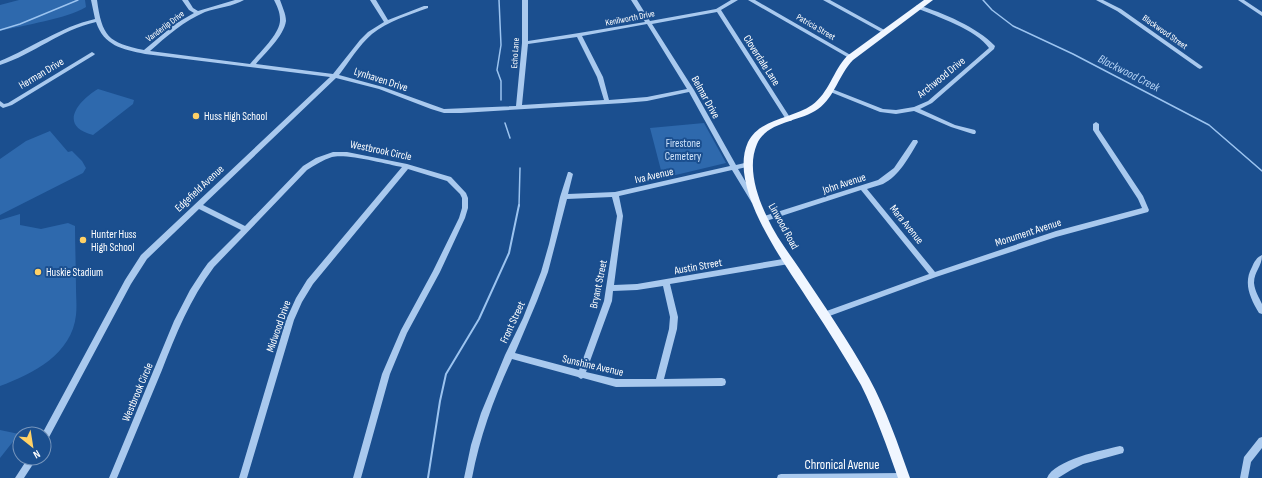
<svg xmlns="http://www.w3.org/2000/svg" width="1262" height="478" viewBox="0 0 1262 478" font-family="'Sofia Sans Condensed',sans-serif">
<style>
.green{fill:#2e69ad}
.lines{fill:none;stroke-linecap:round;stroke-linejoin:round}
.stream-far1{stroke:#9cc4f0;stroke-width:1.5}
.stream{stroke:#9cc4f0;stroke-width:2}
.minor{fill:#a9c9ee;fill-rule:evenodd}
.major{fill:#f0f6ff;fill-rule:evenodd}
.poi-dot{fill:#ffd166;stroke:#1b4f8f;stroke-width:1.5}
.labels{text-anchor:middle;stroke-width:4;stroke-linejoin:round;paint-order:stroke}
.far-street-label{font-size:9px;fill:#fff;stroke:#1b4f8f}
.street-label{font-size:11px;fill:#fff;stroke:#1b4f8f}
.poi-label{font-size:11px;fill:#fff;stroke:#1b4f8f;text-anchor:start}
.park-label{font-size:11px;fill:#cfe3fa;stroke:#1b4f8f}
.water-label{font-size:12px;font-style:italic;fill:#b5d3f5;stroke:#1b4f8f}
.near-street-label{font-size:13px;fill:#fff;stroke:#1b4f8f}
</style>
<rect width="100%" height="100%" fill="#1b4f8f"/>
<path class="green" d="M19 0H85L86 7C66 19 24 25 0 31V5Z
M98 89 134 100 133 104 93 135C57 126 79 100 98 89Z
M704 123 726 163 663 178 650 128Z
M50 131 68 152 72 151 82 161 86 168 83 173 0 215V159L26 141Z
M20 214V225L41 229 68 223 75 226C75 247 76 267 76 288 76 296 77 306 76 315 72 354 33 374 0 386V220Z
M0 430 19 434 0 458Z"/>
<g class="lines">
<path class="stream-far1" d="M499 0 501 45 497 70 501 81V100
M983 0 992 10 1013 26 1073 54 1209 125 1262 171
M0 30 20 24 78 0
M505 123 510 138
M519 206 520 168"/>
<path class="stream" d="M428 478 440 401 446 374 479 319 509 253 519 205"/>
<path class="minor" d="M91 0H97C102 36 108 43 144 50L175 24 194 13 189 10 182 0H188L193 8 198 11 235 0H244C234 6 217 8 205 12 184 21 167 36 150 51L250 64C259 53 281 33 280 19 280 12 277 6 274 0H280C282 6 286 14 286 21 284 36 265 53 256 64L333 74 360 40 368 32 384 22 370 0H376L388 20 424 6H428V8C409 15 388 21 372 34 359 45 349 62 339 75L383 87 444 109 516 106 522 43V0H528V41L579 33 645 22 631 0H637L650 21 716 9 731 0H738L721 10 791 119 792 120 791 121H787L717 12 652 24 694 90 736 165 749 162H751L752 164 751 166 738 169 757 201 756 203H752L732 170 619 196 623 216 614 285 637 284 789 258 792 259 793 261 792 263 789 264 670 284 678 317 677 329 664 379 722 378 725 379 726 382 725 385 722 386 616 387 583 378 581 379 578 377 512 359C494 398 480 436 472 478H464L471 445 481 413 505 355 523 318 541 272 549 244 560 197 568 172H570L573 174 568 194 615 192 730 166 689 92 647 101 624 103 461 113H444L431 109 379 89 336 78 203 205 245 226 303 166 316 158 333 152H347L407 164 451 177 466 193 468 198V208L465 218 440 272 407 333 390 374 361 478H353L382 374 401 330 433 271 459 218 462 208V198L460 194 447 181 408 169 313 284 302 302 294 320 247 478H239L286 320 296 298 307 280 402 167C387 164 345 153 332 157 323 160 315 165 307 170L214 267C190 299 176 334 162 370 147 406 132 442 117 478H109L174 321 190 290 203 270 208 263 241 230 199 209 147 259 131 284 47 441 44 442V434H42L125 280 141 255 330 77 145 54C122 49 104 46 96 22 60 30 34 54 0 65V61C32 48 60 27 95 19ZM647 24 687 89 647 97 609 100 603 77 582 36ZM577 37 597 77 604 100 522 105 528 44ZM612 197 617 216 604 301 579 370 515 353 537 301 548 272 567 199ZM663 286 670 317 669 329 656 379H616L586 372 612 301 613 291 637 290Z
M748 0H755L854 57 853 58H849Z
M823 0H830L888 32 887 33H883Z
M1096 0H1103L1121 9 1203 67 1200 69 1198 68 1117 11Z
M1238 0H1244L1262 12V16Z
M918 5C943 13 977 27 995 46L994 49 932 103 920 109 955 125 975 130 976 132 975 134H973L951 127 914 111 896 114 880 112 828 91 827 90 828 89H832L883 109 896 110 914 107 928 101 989 48C977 30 936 16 916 8V6Z
M92 52 95 54 94 55 12 105 3 108 0 106V101L4 104 8 103Z
M1096 122 1099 124V130L1143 196 1149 210 1148 212 1056 237 936 277 824 318 821 317 820 315 821 313 929 274 861 190 763 222 760 219 761 217 878 180 894 168 913 140H917L918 142C909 157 899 176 883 184 878 186 872 187 867 189L935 272 1056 231 1142 208 1138 199 1093 130V124Z
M1262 255C1262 267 1254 271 1254 283 1255 292 1259 297 1262 304 1262 307 1262 311 1262 314L1259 313C1250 298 1243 283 1252 267 1254 262 1257 257 1262 255Z
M1262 437V448L1251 462 1248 478H1240L1244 457 1259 438Z
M1120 446 1123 447 1124 450 1123 453 1083 464 1071 470 1058 478H1047C1054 460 1103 450 1120 446Z
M28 458H37L24 478H15Z
M904 473 907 474 908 478H777L778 475 781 474Z"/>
<path class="major" d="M924 0H933L853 60C839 74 835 97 818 109 800 122 767 121 757 144 747 167 757 196 767 217 775 235 788 252 799 268 823 304 848 340 869 378 886 409 898 444 910 478H898C887 447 876 415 861 385 845 357 828 330 810 303 786 265 727 188 748 142 760 118 792 119 812 105 829 93 833 71 847 56Z"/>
</g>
<g class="poi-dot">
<circle cx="196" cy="116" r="4"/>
<circle cx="83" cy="240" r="4"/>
<circle cx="38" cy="272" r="4"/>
</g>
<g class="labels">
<g class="far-street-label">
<text transform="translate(630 18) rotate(-11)" y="3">Kenilworth Drive</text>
<text transform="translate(165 26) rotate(-37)" y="3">Vanderlip Drive</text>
<text transform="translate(816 27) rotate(30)" y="3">Patricia Street</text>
<text transform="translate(1165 32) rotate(35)" y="3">Blackwood Street</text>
<text transform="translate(515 53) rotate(-86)" y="3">Echo Lane</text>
</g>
<g class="street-label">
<text transform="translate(762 60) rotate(57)" y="4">Cloverdale Lane</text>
<text transform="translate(41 73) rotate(-31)" y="4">Herman Drive</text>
<text transform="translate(941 77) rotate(-39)" y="4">Archwood Drive</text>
<text transform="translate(381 79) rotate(18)" y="4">Lynhaven Drive</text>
<text transform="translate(706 97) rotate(61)" y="4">Belmar Drive</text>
<text transform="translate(381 150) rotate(12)" y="4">Westbrook Circle</text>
<text transform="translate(654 175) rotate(-13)" y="4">Iva Avenue</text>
<text transform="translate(844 183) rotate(-18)" y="4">John Avenue</text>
<text transform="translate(199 188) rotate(-43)" y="4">Edgefield Avenue</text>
<text transform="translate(907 224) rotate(51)" y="4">Mara Avenue</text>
<text transform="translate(784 226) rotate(61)" y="4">Linwood Road</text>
<text transform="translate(1028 232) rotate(-18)" y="4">Monument Avenue</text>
<text transform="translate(698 266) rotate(-10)" y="4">Austin Street</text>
<text transform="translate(598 284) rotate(-78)" y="4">Bryant Street</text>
<text transform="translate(512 322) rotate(-65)" y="4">Front Street</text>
<text transform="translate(278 326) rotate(-71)" y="4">Midwood Drive</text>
<text transform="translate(593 365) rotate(13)" y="4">Sunshine Avenue</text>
<text transform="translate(137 392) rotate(-67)" y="4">Westbrook Circle</text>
</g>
<g class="poi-label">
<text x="204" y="120">Huss High School</text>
<text x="91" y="238">Hunter Huss<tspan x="91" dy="13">High School</tspan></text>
<text x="46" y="276">Huskie Stadium</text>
</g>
<g class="park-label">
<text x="683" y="147">Firestone<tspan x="683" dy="13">Cemetery</tspan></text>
</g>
<g class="water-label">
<text transform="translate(1129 73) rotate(27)" y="4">Blackwood Creek</text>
</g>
<g class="near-street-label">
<text x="842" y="469">Chronical Avenue</text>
</g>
</g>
<g transform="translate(32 446) rotate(150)"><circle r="19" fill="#1b4f8f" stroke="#7695bc"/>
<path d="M0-3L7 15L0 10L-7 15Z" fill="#ffd166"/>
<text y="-6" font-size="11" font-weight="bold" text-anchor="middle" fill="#ffffff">N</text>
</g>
</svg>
